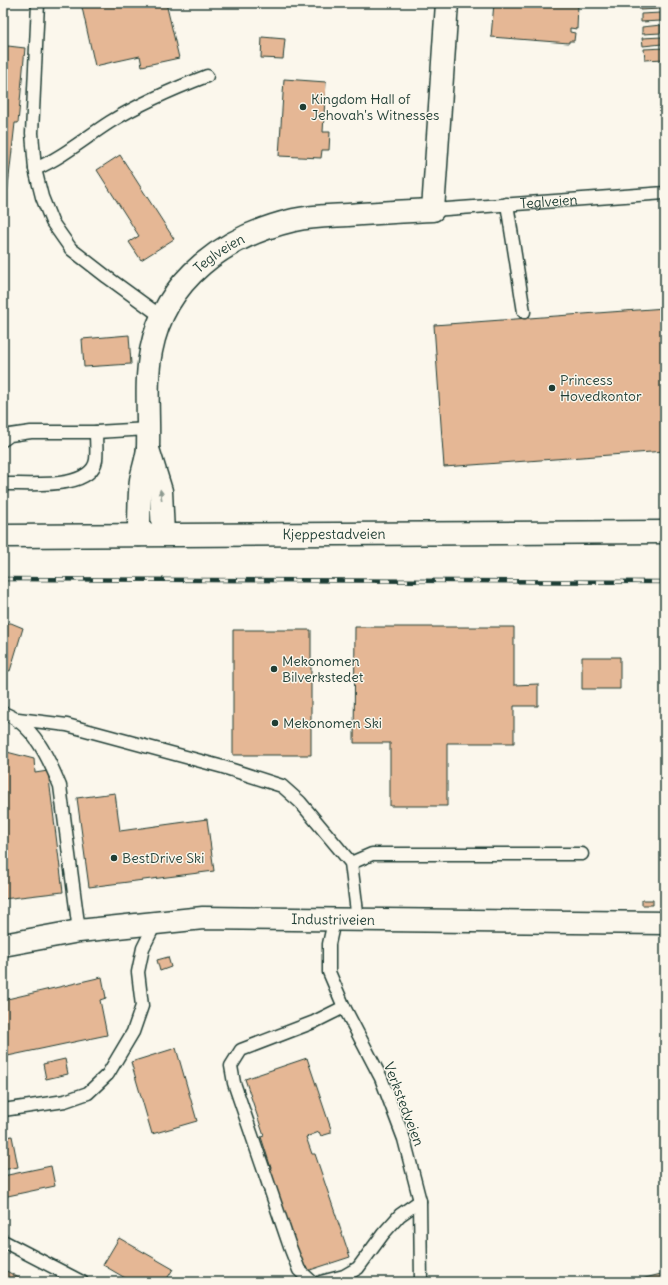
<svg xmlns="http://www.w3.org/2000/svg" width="668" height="1285" viewBox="0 0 668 1285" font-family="Delius,sans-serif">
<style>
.building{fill:#e5b795;stroke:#1f3d34}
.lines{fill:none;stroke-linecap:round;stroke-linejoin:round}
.lane-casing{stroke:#1f3d34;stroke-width:15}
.street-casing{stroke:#1f3d34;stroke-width:25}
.secondary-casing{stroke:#1f3d34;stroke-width:25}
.lane{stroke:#fbf7ec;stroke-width:12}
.street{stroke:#fbf7ec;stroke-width:22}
.secondary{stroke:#fbf7ec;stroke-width:22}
.rail-casing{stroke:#1f3d34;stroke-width:4.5}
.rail{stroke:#fbf7ec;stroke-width:3;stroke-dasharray:9;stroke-linecap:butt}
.oneway{fill:#8d9a90}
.poi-dot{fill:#1f3d34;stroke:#fbf7ec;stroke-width:1.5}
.labels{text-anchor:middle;stroke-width:3;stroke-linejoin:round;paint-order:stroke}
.poi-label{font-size:14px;fill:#1f3d34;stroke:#fbf7ec;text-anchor:start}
.street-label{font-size:14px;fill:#1f3d34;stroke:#fbf7ec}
</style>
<rect width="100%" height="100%" fill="#fbf7ec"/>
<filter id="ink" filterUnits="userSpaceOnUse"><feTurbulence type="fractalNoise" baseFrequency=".025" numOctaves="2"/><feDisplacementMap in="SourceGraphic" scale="8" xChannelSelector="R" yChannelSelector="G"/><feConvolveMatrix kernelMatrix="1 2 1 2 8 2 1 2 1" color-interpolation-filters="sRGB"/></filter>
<g filter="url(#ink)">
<path class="building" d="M81 3H166L179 58 142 66 140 56 95 66Z
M494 3H578L577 29 570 28V32L575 33 574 41H569V43L491 37Z
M640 3H660L661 9 640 10Z
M661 13V21L641 22V14Z
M661 25V33L642 34V27Z
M262 37 285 39 283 59 261 58Z
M662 37V44L643 46 642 38Z
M8 46 25 48 18 123H15L6 204H3V58L4 49Z
M665 48V59L645 60 644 49Z
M284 79 326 82 323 132H330L329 150H322L321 158 279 156Z
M120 155 174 239 141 260 129 242 139 236 97 170Z
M665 308V451L444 467 434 325Z
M129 335 131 364 84 367 82 339Z
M3 623H11L23 628 10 671 3 669Z
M355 627H514V685L538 684V706H514V743H447V806H390V743H354Z
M233 630H311V755H233Z
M582 657H620V689H582Z
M3 751 34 759 35 773 48 771 63 892 3 899Z
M115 793 120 831 207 819 214 871 89 887 77 798Z
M642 900H653V905H642Z
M168 957 171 967 160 971 157 960Z
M102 977 106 998 100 1000 107 1035 3 1057V1000Z
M176 1048 197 1121 152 1134 131 1062Z
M307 1058 331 1129V1133L321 1136 319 1132 306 1137 312 1154H315L350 1257 304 1272 268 1169 271 1168 261 1137 264 1136 245 1079Z
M65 1059 68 1074 46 1079 43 1064Z
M12 1136 18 1167 3 1170V1138Z
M51 1166 55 1186 3 1197V1176Z
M119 1238 173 1269 165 1282H132L103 1265Z
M3 1269 26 1282H3Z
M665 1273V1282H629Z"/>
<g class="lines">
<defs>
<g id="lane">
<path d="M38 3 32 133 35 169 42 197 52 222 71 249 107 277 162 317"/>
<path d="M35 169C63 157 85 138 110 122 141 103 173 89 207 76"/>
<path d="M507 204 524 312"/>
<path id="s1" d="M433 210 665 193"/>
<path d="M3 440 10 435 31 432H96L148 429"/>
<path d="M3 484C26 483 91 491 96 460 97 451 96 441 96 432"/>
<path d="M3 713C33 723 49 759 60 786L79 931"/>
<path d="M18 719 67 725 223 767 282 786 300 802 351 863 358 920"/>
<path d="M351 863 372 854H582"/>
<path d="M334 921 329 944V972L344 1007 381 1078 404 1139 420 1201 421 1282"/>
<path d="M3 1110 65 1101 88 1093 108 1074 133 1032 142 1006 138 972 143 948 156 922"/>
<path d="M3 1241 82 1282"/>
<path d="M312 1282 299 1270 290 1247 234 1083 231 1066 241 1050 314 1022 344 1007"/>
<path d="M321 1282 344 1276 358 1268 383 1234 400 1215 420 1201"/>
</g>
<g id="street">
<path d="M148 449 161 491 163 534"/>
<path id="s2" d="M139 535C139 517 139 498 141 480 143 469 147 459 148 448 149 415 145 383 151 351 165 278 226 236 294 220 312 216 330 216 348 215 376 213 404 211 433 210L447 3"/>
<path id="s3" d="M3 945 79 931 203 918 665 923"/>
</g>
<g id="secondary">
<path id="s4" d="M3 536 665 532"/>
</g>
</defs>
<use href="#lane" class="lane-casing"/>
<use href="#street" class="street-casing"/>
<use href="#secondary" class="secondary-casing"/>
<use href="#lane" class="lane"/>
<use href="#street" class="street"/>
<use href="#secondary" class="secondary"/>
<defs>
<path id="rail" d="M3 579 665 582"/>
</defs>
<use href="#rail" class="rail-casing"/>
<use href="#rail" class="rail"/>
</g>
<defs><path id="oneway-solid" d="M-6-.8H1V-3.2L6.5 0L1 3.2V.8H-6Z"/></defs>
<use class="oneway" href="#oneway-solid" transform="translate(161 495) rotate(-98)"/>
</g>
<g class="poi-dot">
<circle cx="303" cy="107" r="4"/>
<circle cx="552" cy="388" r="4"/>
<circle cx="274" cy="669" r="4"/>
<circle cx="275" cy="723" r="4"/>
<circle cx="114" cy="858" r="4"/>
</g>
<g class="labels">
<g class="poi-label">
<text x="311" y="104">Kingdom Hall of<tspan x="311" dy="16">Jehovah's Witnesses</tspan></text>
<text x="560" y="385">Princess<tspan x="560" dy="16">Hovedkontor</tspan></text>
<text x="282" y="666">Mekonomen<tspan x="282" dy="16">Bilverkstedet</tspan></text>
<text x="283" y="728">Mekonomen Ski</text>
<text x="122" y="863">BestDrive Ski</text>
</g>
<g class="street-label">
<text dy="5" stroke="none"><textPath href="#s1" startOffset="116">Teglveien</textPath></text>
<text dy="5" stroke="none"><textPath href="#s2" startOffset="308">Teglveien</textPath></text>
<text dy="5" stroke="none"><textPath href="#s4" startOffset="331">Kjeppestadveien</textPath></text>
<text dy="5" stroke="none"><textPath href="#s3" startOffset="332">Industriveien</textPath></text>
<text transform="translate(404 1104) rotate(69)" y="5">Verkstedveien</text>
</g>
</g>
<rect width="668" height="1285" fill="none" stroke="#fbf7ec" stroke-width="16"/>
<rect x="8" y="8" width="652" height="1269" fill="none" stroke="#1f3d34" stroke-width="1.5" filter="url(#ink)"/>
</svg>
